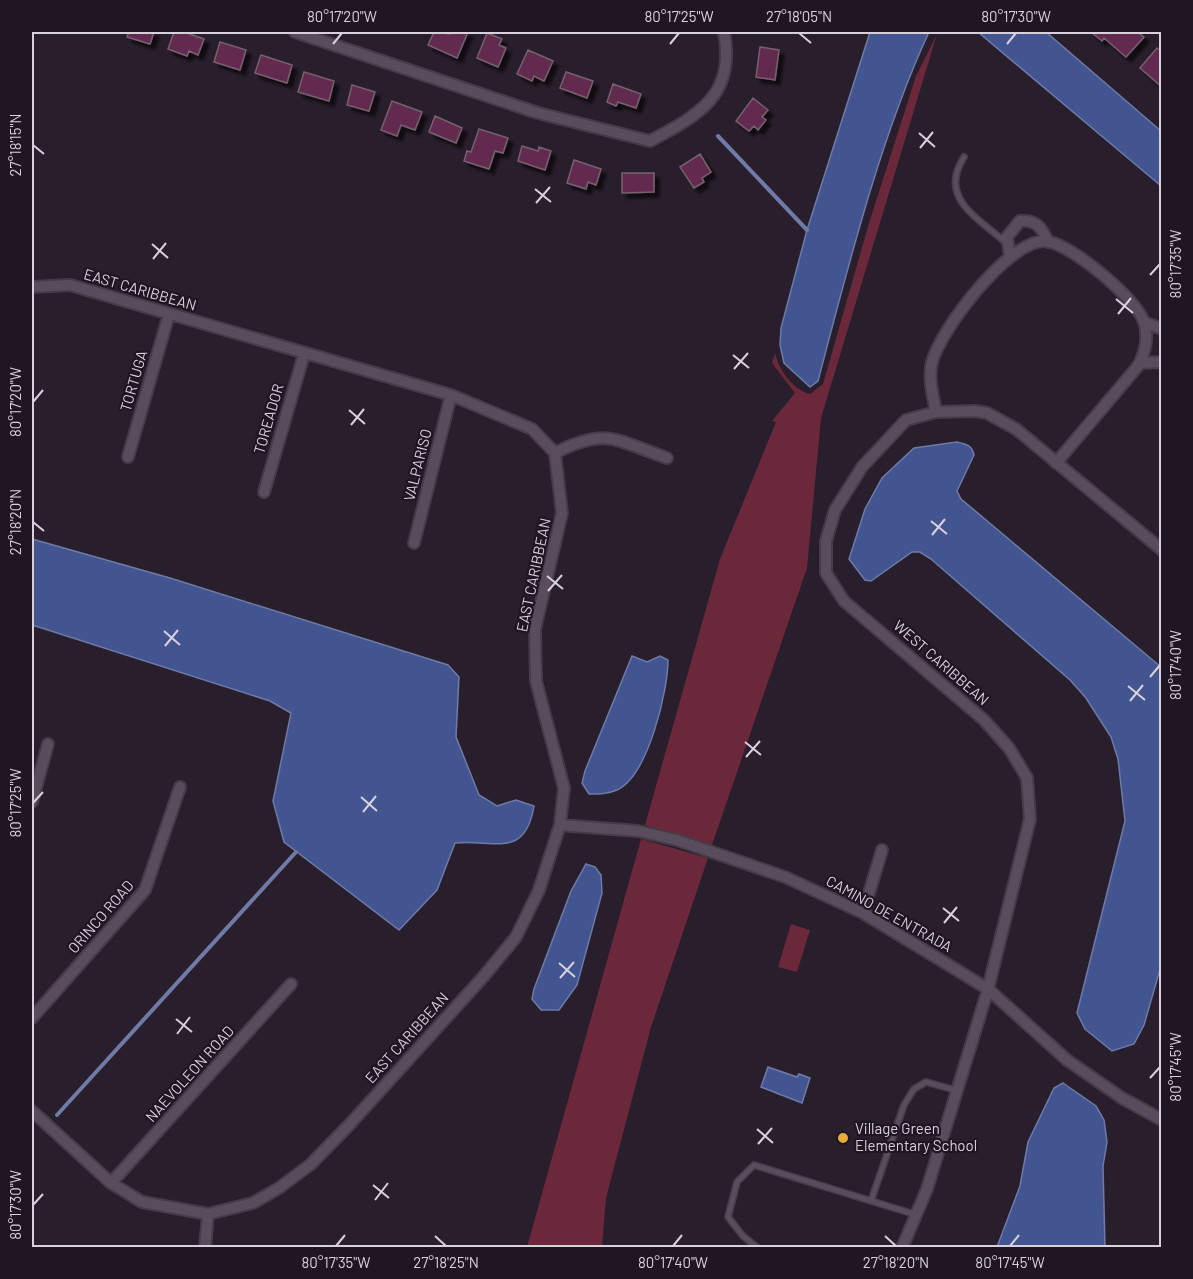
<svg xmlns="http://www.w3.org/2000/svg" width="1193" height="1279" viewBox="0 0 1193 1279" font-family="Barlow,sans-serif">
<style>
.green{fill:#6b283a}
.water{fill:#425591;stroke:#6f7aa7;stroke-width:1.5}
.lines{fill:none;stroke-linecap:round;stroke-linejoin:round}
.stream{stroke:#6f7aa7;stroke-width:4}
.building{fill:#642950;stroke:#74616c;stroke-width:1.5;filter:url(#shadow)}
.lane-casing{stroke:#453c48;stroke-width:8}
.street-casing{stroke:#453c48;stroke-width:14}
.lane{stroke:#594d5d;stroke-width:5}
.street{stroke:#594d5d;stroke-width:10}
.ticks{fill:none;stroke:#d8d1db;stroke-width:2}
.poi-dot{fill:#e7ac37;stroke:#1f1523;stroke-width:2}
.labels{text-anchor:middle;stroke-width:4.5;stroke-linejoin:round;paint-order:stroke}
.street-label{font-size:15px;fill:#d8d1db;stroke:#1f1523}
.poi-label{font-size:15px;fill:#d8d1db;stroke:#1f1523;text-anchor:start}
.neatline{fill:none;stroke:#d8d1db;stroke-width:2}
.ticks-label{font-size:15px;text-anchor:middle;fill:#d8d1db}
</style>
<defs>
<filter id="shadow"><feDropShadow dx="5" dy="5" stdDeviation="1.5" flood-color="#0009"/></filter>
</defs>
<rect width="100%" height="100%" fill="#291e2c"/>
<path class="green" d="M937 34 821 418 807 568 712 845 645 825 720 559 776 422 772 421 795 393 772 363 775 353C779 370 792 389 810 394L823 384 869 223 916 76Z
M641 839 708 858 651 1027 606 1198 602 1247H527Z
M791 924 810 930 797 972 778 967Z"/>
<path class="water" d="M870 32H929C880 138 848 267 818 381L810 387 784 363 780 345 781 328 807 230Z
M978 32H1046L1161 131V186Z
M957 442C966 444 972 445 974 455L957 491 961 499 1161 667V966L1144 1025 1134 1044 1112 1051 1085 1029 1077 1013 1125 821 1118 759 1111 737 1086 698 1070 680 931 559 920 552H912L871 581 865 580 849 559 865 509 882 478 914 448Z
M32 539 170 578 448 665 459 677 456 737 479 795 497 806 516 800 534 806C525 860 494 839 455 843L437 890 399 930 284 842 273 801 291 713 270 701 32 625Z
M632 656 647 662 660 656 668 660C668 691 648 776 617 790 608 794 599 794 589 794L582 783 585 771Z
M586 864 595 867 601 875 602 893 577 985 559 1010H541L532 999 534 989 571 891Z
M768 1067 797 1077 799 1074 810 1078 802 1103 761 1087Z
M1063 1083 1096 1106 1104 1120 1107 1142 1103 1166 1105 1247H997L1020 1186 1028 1142 1054 1088Z"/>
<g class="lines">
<path class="stream" d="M718 136 807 230
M57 1115 296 852"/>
</g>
<path class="building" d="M129 32H154L150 44 127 37Z
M174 32H184L204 39 198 55 189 51 187 56 168 49Z
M434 32 450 34 451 32H468L457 58 428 45Z
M1091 32H1137L1144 37 1126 57 1104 38 1102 41Z
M487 33 502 39 499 45 506 48 498 67 477 58Z
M220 42 246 50 240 70 214 62Z
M760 47 779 50 775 80 756 77Z
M1157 48 1162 52V87L1140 68Z
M528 50 553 61 544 81 534 76 532 81 517 74Z
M261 55 292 65 287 83 255 73Z
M304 72 334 81 329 101 298 92Z
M566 72 593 81 587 98 560 88Z
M613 84 641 94 636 108 618 102 616 106 607 102Z
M352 85 375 92 369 111 347 105Z
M753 98 768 110 762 117 766 120 758 130 754 126 749 131 736 121Z
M392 101 422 112 415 130 401 125 397 136 381 130Z
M435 116 462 128 456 143 429 132Z
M479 129 508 138 503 153 495 151 489 169 464 161 467 151 471 152Z
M522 146 538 151 539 147 551 151 545 170 518 161Z
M700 154 711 172 702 178 704 182 694 188 680 167Z
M574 160 601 169 596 185 588 182 586 189 567 183Z
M622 173H654V192L622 193Z"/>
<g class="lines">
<defs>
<path id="lane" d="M964 157C938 198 977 217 1005 242
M871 1201 904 1105 914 1089 926 1082 955 1090
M758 1248 743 1236 728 1217 737 1182 754 1165 917 1215"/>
<path id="street" d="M295 32 538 113 650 141C699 115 736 95 724 32
M1010 256 1007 237 1020 221C1036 219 1042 228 1048 242
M32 287 70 285 451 395 532 429 555 453 562 513 535 629 536 681 564 788 560 825 539 890 516 937 484 976 350 1124 311 1164 279 1188 253 1203 208 1214 142 1202 111 1183 32 1111
M1144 322 1162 329
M1140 363 1162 362
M936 412C933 396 928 378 932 362 941 329 1007 242 1044 241 1068 241 1137 299 1144 322 1149 336 1145 354 1138 366L1056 463
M555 453C606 427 616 440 667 458
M128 457 169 314
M264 492 304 354
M414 543 451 395
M32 802 48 744
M560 825 638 831 677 840 785 877 863 913 988 989 1067 1060 1122 1098 1162 1120
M863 913 882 850
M32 1018 145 890 180 787
M111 1183 291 984
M205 1248 208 1214
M902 1248 927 1189 988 989 1030 819 1027 778 1009 748 984 720 844 601 826 573V541L835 510 862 467 906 420 936 412 975 411 987 413 1016 429 1162 550"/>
</defs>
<use href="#lane" class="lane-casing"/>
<use href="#street" class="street-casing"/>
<use href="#lane" class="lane"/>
<use href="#street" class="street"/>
</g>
<path class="ticks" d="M799 33 811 43M333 44 342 33M670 44 679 33M1007 44 1016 33M919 133 935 147M33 145 44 154M920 148 933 132M535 189 551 202M536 203 550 187M152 244 168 258M153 259 166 243M1150 275 1160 264M1116 299 1133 313M1118 314 1131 298M733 355 749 368M734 369 748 353M33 402 43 390M349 410 365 424M351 425 364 409M931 521 947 534M33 522 44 531M932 535 945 519M547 576 563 589M548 591 562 575M164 631 180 645M165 646 178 630M1150 677 1160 665M1128 686 1145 700M1130 701 1143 685M745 742 761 755M746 757 760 741M361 797 377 811M33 803 43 792M363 812 376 796M943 908 959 921M944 923 957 907M559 963 575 977M560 978 574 962M176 1019 192 1032M177 1034 190 1017M1150 1078 1160 1067M757 1129 773 1143M758 1144 772 1128M373 1185 389 1198M375 1200 388 1183M33 1205 43 1194M435 1236 446 1246M885 1236 896 1246M336 1246 345 1235M673 1246 682 1235M1010 1246 1019 1235"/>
<circle class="poi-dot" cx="843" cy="1138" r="6"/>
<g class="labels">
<g class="street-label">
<text transform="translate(140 290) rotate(16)" y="5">EAST CARIBBEAN</text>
<text transform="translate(134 381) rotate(-74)" y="5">TORTUGA</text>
<text transform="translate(269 419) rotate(-74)" y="5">TOREADOR</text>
<text transform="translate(418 465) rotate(-76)" y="5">VALPARISO</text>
<text transform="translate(534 575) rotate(-78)" y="5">EAST CARIBBEAN</text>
<text transform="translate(941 663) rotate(41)" y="5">WEST CARIBBEAN</text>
<text transform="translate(889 914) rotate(29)" y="5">CAMINO DE ENTRADA</text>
<text transform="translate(101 917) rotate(-49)" y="5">ORINCO ROAD</text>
<text transform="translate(407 1038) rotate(-48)" y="5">EAST CARIBBEAN</text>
<text transform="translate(190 1074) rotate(-48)" y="5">NAEVOLEON ROAD</text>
</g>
<g class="poi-label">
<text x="855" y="1134">Village Green<tspan x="855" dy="17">Elementary School</tspan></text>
</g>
</g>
<rect width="1193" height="1279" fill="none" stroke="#1f1523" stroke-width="66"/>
<rect x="33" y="33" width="1127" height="1213" class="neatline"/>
<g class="ticks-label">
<text x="342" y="22">80°17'20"W</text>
<text x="679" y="22">80°17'25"W</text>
<text x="799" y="22">27°18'05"N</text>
<text x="1016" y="22">80°17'30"W</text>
<text transform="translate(16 145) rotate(-90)" y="5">27°18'15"N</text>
<text transform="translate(1176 264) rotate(-90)" y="5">80°17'35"W</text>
<text transform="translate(16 402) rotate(-90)" y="5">80°17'20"W</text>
<text transform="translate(16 522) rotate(-90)" y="5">27°18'20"N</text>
<text transform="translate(1176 665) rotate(-90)" y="5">80°17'40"W</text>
<text transform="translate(16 803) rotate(-90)" y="5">80°17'25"W</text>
<text transform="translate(1176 1067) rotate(-90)" y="5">80°17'45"W</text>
<text transform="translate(16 1205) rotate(-90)" y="5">80°17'30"W</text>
<text x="336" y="1268">80°17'35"W</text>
<text x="446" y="1268">27°18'25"N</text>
<text x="673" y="1268">80°17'40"W</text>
<text x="896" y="1268">27°18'20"N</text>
<text x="1010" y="1268">80°17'45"W</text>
</g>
</svg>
